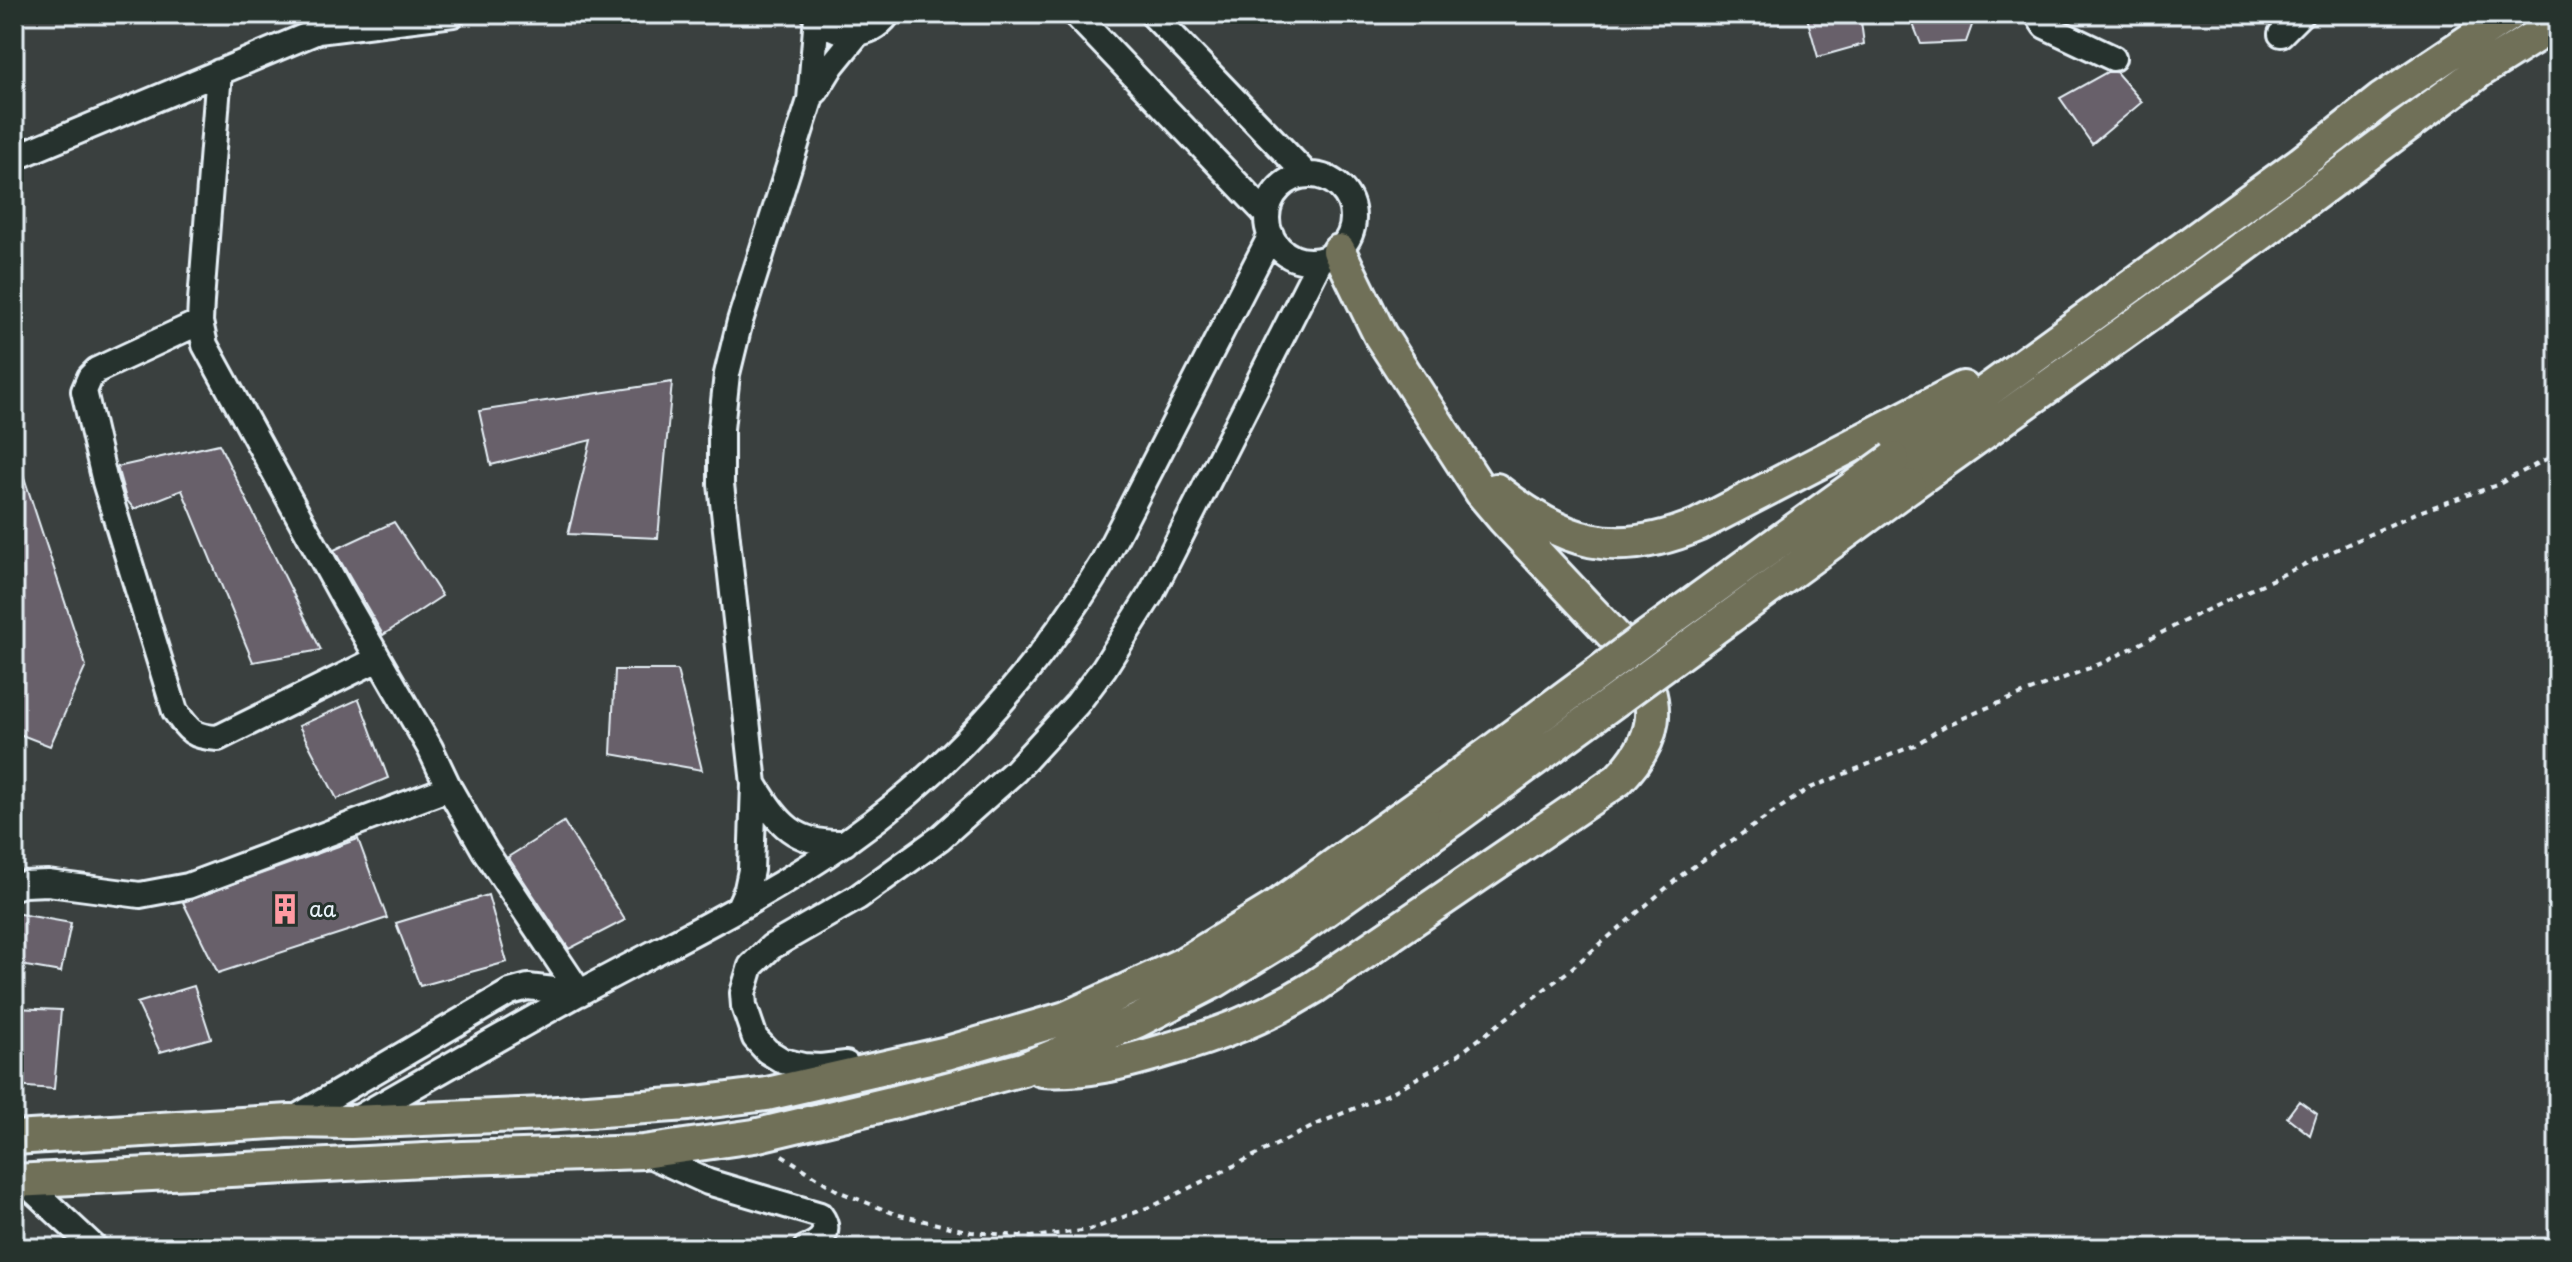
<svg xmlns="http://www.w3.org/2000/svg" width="2572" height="1262" viewBox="0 0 2572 1262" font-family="'Playpen Sans',sans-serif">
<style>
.building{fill:#67606a;stroke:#e8f1f8;stroke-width:2}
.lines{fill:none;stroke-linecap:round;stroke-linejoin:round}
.minor-casing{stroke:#e8f1f8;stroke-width:30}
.major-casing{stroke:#e8f1f8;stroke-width:38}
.path{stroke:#e8f1f8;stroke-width:4;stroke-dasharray:6 6;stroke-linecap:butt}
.minor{stroke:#26332d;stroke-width:24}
.major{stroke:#706f59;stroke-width:32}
.major-bridge-casing{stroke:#e8f1f8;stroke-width:38;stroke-linecap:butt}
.major-bridge{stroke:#706f59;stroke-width:32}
.labels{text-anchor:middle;stroke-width:6;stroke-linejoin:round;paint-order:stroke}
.poi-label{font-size:22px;fill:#e8f1f8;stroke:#26332d;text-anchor:start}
</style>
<rect width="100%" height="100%" fill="#3a403f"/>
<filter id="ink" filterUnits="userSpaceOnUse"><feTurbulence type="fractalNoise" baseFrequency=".0125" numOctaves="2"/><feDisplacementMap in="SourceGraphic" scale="16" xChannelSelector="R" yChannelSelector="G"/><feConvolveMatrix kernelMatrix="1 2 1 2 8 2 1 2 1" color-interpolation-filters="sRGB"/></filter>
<g filter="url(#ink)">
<path class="building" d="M1806 14H1860L1864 44 1818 57Z
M1909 14H1976L1966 42 1921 44Z
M2107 72H2116L2142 102 2092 144 2060 98Z
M672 382 658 538 568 534 591 440 491 465 479 411Z
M219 444 321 650 253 662 182 490 134 509 126 499 117 467Z
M14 456H17L86 666 50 746 14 732Z
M394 522 442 596 383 635 334 550Z
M615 670H677L702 770 611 754Z
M359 699 388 778 337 799 299 726Z
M564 822 625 920 569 949 508 857Z
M358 839 387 918 218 973 183 902Z
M488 895 507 962 420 986 396 923Z
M14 913 71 923 61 972 14 964Z
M194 986 211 1038 160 1052 137 1003Z
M14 1008 61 1010 54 1089 14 1086Z
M2299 1101 2317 1114 2310 1135 2287 1117Z"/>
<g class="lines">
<defs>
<path id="minor" d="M816 14C837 38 868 40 888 14
M1075 14 1267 215
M1152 14 1307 175
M2037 14 2045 26 2113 58
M2281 34 2301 14
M219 72 201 301 200 322 205 345 344 599 430 748 449 788 485 851 580 993
M816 91 832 65 858 33
M14 158 318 31 453 14
M1267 218a43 43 0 1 1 86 0a43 43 0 1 1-86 0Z
M200 322 97 370 90 377 84 391 105 482 175 711C189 731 193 737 218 738L378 659
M754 784C778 824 795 845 845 843
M14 887 24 884 48 883 140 895 188 886 449 788
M739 907 747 889 751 870 754 784 721 484V429L727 374 740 321 810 100 817 16
M846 1064 821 1067 803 1066 783 1061 767 1051 755 1038 744 1006 743 993 751 966 771 947 858 897 940 838 1015 771 1077 704 1104 668 1152 592 1320 261
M290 1121 510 992 528 987 580 993
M353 1121C428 1078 503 1035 579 993 669 944 763 900 847 841 954 766 1036 673 1103 562L1271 235
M643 1152 708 1182 820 1215C832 1231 822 1242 806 1248
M22 1180 95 1248"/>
<path id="major" d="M1893 459 2301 163 2382 99 2509 14
M1909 486 2231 256 2480 71 2558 22
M1496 490C1564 543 1615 560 1698 525L1963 388
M1042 1070C1084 1073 1123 1063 1163 1051 1219 1035 1264 1018 1314 987L1618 780C1657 740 1663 706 1634 657L1504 519 1482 493 1380 335 1339 251
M14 1138 290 1121 351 1122 544 1114 688 1104 767 1094 947 1053 1066 1018 1183 964 1273 909 1433 795
M14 1181 463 1158 643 1152 754 1136 925 1095 1023 1069 1137 1021 1215 981 1290 935 1453 819"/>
</defs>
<use href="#minor" class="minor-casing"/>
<use href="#major" class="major-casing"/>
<path class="path" d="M782 1155 838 1191 895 1214 971 1232 1031 1237 1090 1230 1157 1204 1322 1122 1389 1094 1458 1055 1566 973 1684 873 1808 789 1915 745 1945 726 1989 707 2105 662 2194 616 2342 547 2416 513 2497 485 2558 453"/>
<use href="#minor" class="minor"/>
<use href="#major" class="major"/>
<defs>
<path id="major-bridge" d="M1433 795 1648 636 1893 459
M1453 819 1909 486"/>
</defs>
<use href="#major-bridge" class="major-bridge-casing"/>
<use href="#major-bridge" class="major-bridge"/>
</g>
</g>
<defs>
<symbol id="building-bare" viewBox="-9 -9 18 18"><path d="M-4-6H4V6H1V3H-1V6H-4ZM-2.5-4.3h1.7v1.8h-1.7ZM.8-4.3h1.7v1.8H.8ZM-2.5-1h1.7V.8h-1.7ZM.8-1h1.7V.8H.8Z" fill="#ff9aa2" stroke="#26332d" stroke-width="2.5" paint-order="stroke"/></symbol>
</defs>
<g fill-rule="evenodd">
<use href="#building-bare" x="263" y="887" width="44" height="44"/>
</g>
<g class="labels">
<g class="poi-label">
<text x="309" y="917">aa</text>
</g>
</g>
<rect width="2572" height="1262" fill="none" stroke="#26332d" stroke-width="48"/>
<rect x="24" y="24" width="2524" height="1214" fill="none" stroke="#e8f1f8" stroke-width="3" filter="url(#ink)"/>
</svg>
